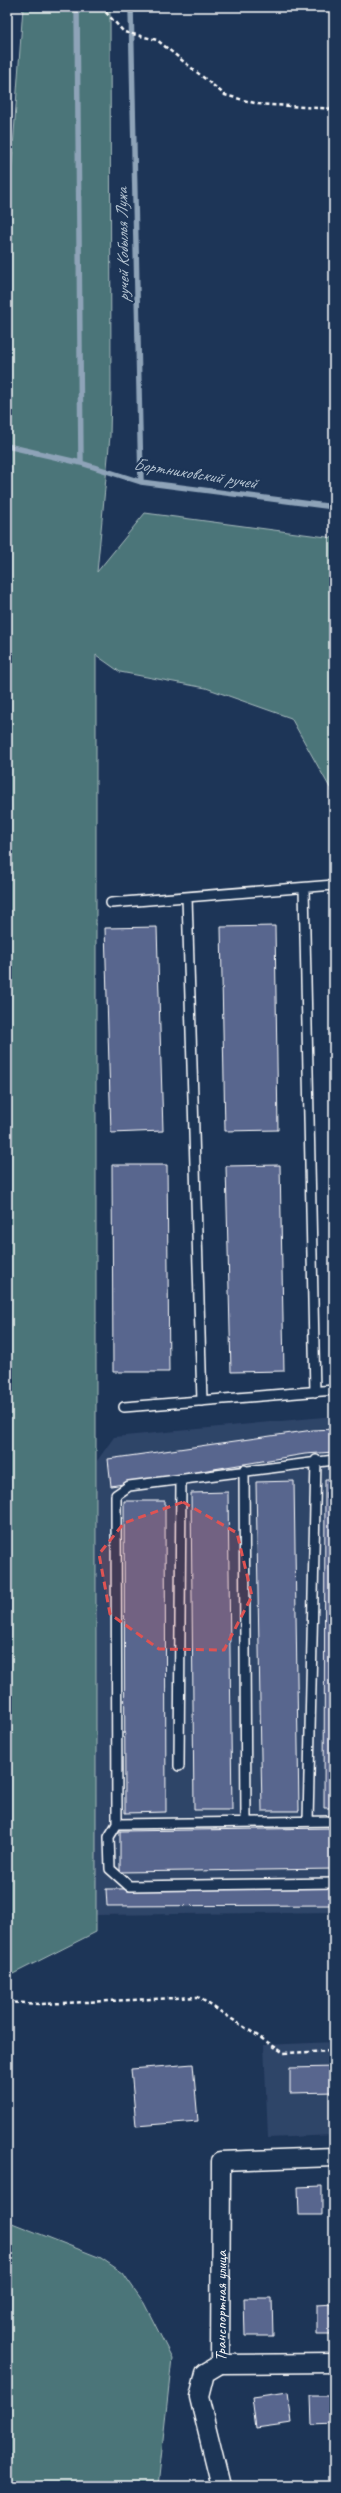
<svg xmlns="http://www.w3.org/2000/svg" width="341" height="2493" viewBox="0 0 341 2493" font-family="Caveat,sans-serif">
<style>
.built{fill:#2f4468}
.green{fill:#4c7579;stroke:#a6babc}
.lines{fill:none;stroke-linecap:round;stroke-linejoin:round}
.stream{stroke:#8ea3b8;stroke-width:5.5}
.building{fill:#59668e;stroke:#fff}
.service-casing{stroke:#fff;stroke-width:12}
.minor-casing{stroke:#fff;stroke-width:21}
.path{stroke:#fff;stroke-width:2.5;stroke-dasharray:4 3;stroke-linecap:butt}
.service{stroke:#1d3557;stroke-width:9}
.minor{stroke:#1d3557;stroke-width:18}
.marked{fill:#de5353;fill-opacity:0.2;stroke:#de5353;stroke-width:3;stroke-dasharray:8 5;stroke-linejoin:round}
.labels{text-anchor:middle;stroke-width:4;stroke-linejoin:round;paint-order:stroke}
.street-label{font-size:16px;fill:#fff;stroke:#1d3557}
.water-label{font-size:17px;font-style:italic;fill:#b3c2d0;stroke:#1d3557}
</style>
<rect width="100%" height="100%" fill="#1d3557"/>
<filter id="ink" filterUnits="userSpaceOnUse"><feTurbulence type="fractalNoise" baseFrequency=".025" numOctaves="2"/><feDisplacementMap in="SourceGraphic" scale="8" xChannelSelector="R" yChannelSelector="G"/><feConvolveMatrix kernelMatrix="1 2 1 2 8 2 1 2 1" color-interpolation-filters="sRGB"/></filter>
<g filter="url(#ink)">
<path class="built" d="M334 1416V1912L96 1915 97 1461 114 1437Z
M334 2042V2135L268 2138 264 2045Z"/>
<path class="green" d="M23 7H110L111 391 110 436 97 572 145 513 334 538V795L291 718 206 688 120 672 96 655V1932L7 1977V232Z
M7 2221 101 2258 123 2273 144 2303 172 2358 158 2486H7Z"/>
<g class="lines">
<path class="stream" d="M77 7 81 463
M131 7 141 482
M7 446 81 463 141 482 334 507"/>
</g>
<path class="building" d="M275 926 278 1130 225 1131 221 927Z
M157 927 163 1131 111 1133 105 928Z
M331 927H334V1036Z
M112 1165H167L169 1372H113Z
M280 1165 284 1371 231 1372 226 1166Z
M334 1429V1452L305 1454 111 1486 108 1459 313 1430Z
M325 1479H334V1808H324Z
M294 1481 299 1811H262L256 1482Z
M228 1492 232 1810H194L191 1493Z
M124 1501H165L166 1812 125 1813Z
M334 1828V1869L120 1872V1831Z
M334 1888V1905L107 1906 106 1889Z
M193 2064 198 2121 136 2126 131 2069Z
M334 2067V2092L290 2093V2068Z
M322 2186V2215H299L298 2187Z
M244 2298H272L273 2336H245Z
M334 2304V2334H317V2305Z
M288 2392 292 2423 256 2428 252 2397Z
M311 2396H334V2424L312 2425Z"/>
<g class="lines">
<defs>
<path id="service" d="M304 888 315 1392
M187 897 202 1401
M111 903 334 885
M124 1407 334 1390
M334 1460 129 1486 116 1495 117 1824 334 1821
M244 1470 246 1822
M179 1766 181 1479
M308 1821 316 1460
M117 1824 109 1837 110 1869 129 1886 334 1883"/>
<g id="minor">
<path d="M220 2364 334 2363"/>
<path id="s1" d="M221 2486 199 2397 205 2373 220 2364 221 2161 334 2157"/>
</g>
</defs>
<use href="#service" class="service-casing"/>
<use href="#minor" class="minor-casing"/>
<path class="path" d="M101 7 124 32 157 40 225 95 258 104 334 109
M7 2002 41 2004 198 1997 284 2053 334 2051"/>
<use href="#service" class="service"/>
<use href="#minor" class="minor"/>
</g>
</g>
<path class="marked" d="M183 1502 237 1533 252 1596 224 1650 159 1649 110 1614 99 1554 124 1523Z"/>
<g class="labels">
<g class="street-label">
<text dy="6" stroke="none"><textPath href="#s1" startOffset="192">Транспортная улица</textPath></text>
</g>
<g class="water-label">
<text transform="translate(122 245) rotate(-91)" y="6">ручей Кобылья Лужа</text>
<text transform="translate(195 473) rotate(9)" y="6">Бортниковский ручей</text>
</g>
</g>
<rect width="341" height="2493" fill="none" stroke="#1d3557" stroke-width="24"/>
<rect x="12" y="12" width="317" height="2469" fill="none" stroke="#fff" stroke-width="1.5" filter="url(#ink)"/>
</svg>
